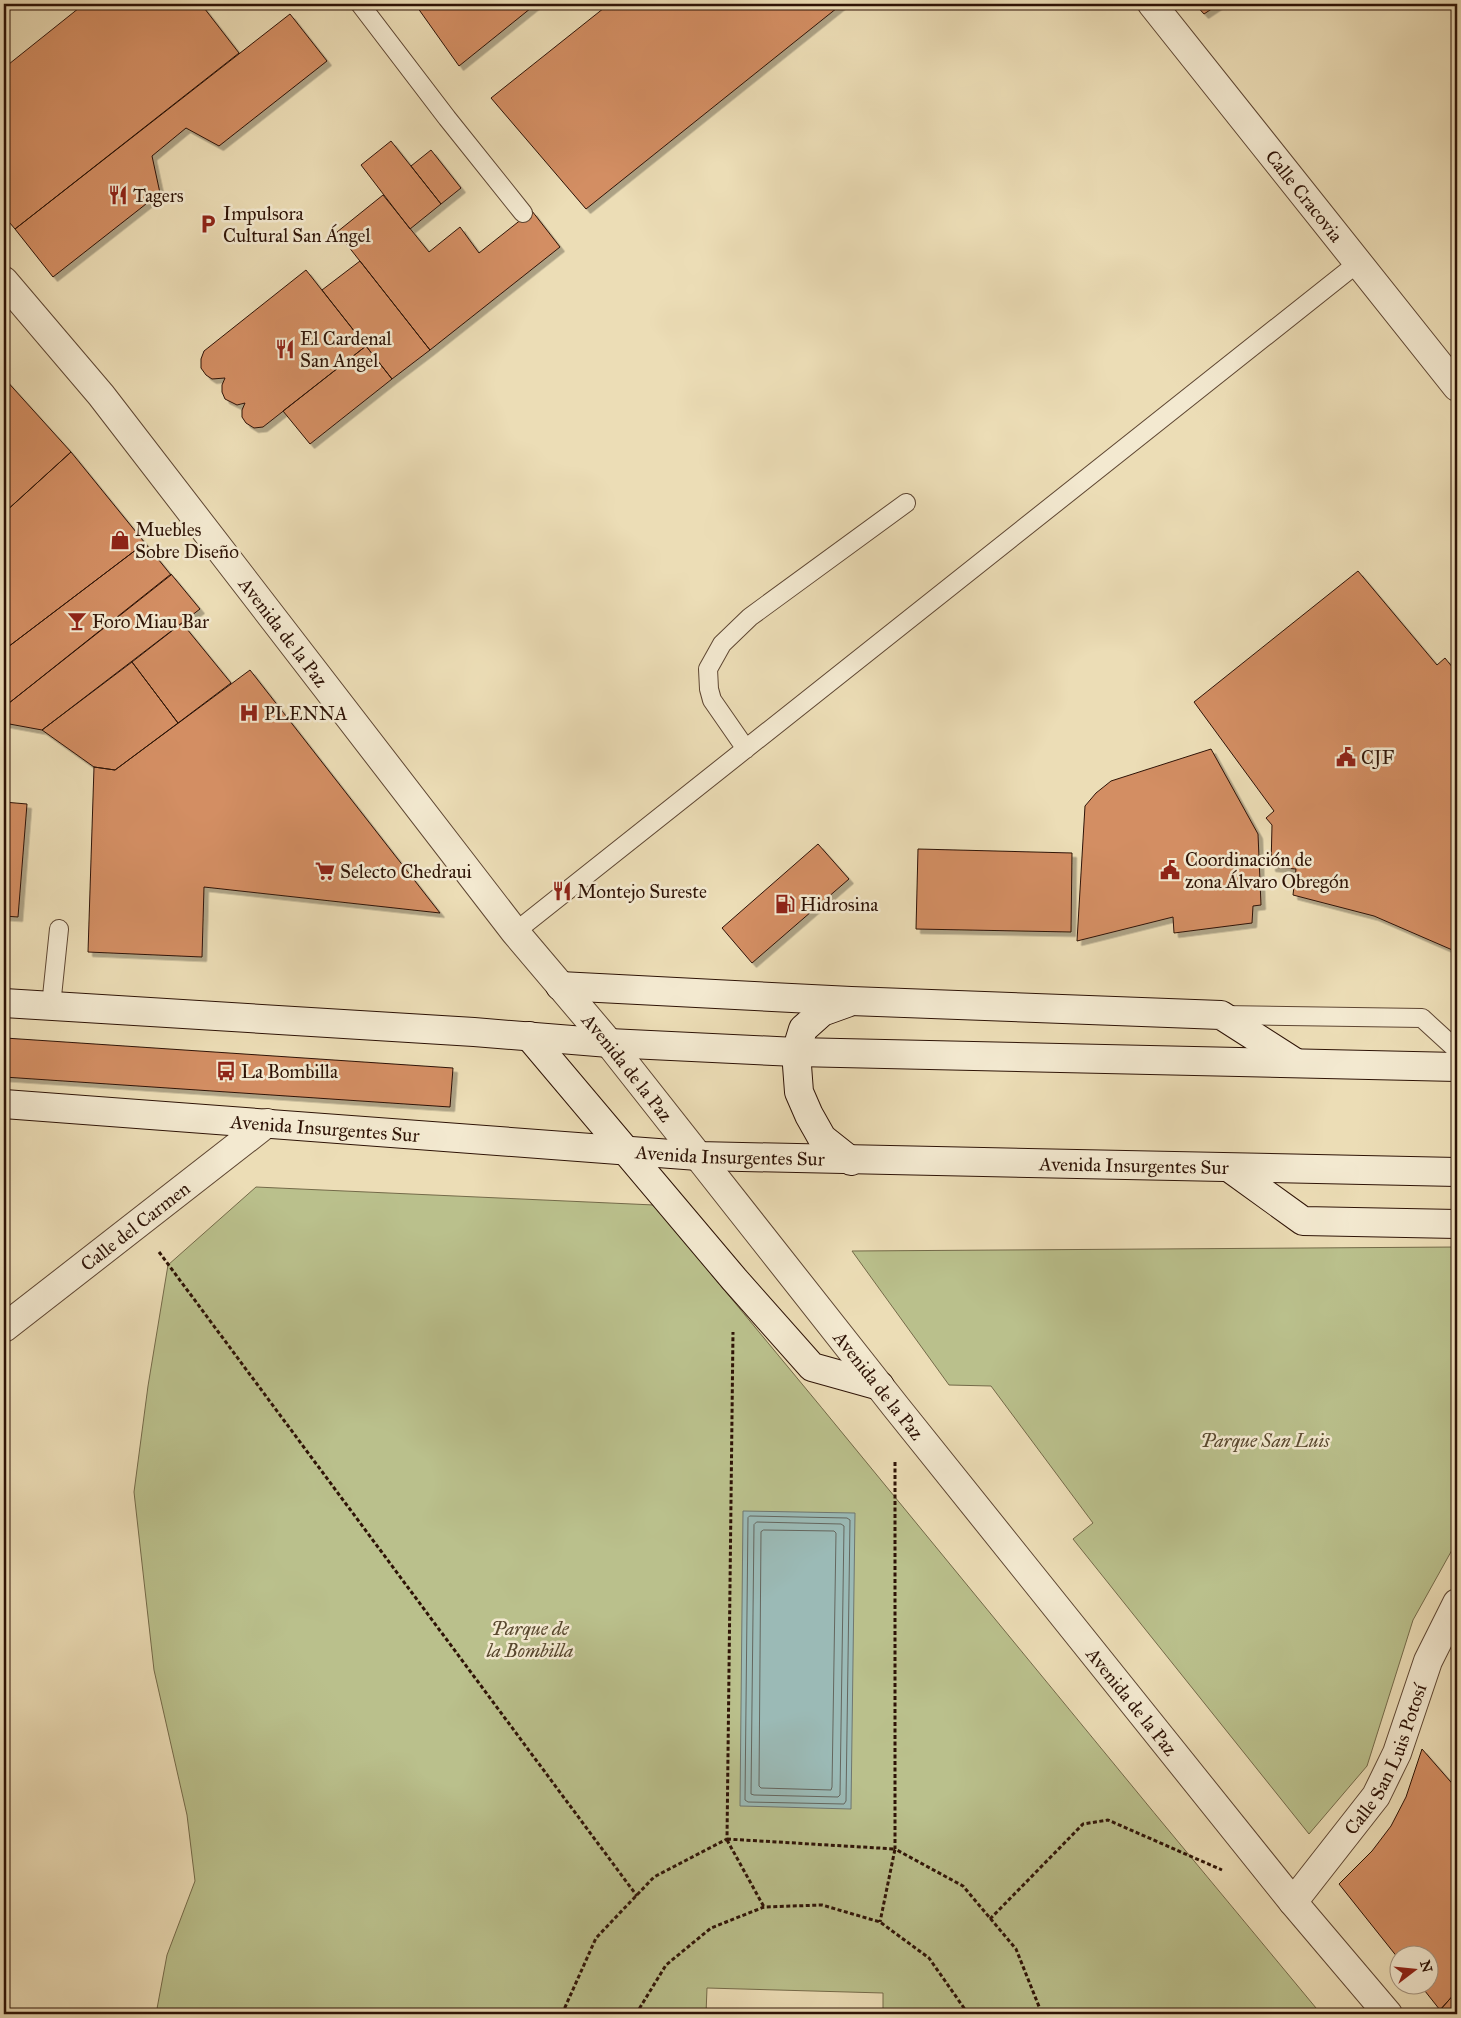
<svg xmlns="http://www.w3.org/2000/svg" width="1461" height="2018" viewBox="0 0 1461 2018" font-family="'IM FELL Great Primer',serif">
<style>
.green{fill:#bac08c;stroke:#746a49}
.water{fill:#9bbab6;stroke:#6f7770}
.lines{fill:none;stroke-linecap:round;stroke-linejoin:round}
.shore{stroke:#64665e;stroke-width:1}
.building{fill:#d38e63;stroke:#2e1306;filter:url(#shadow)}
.service-casing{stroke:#5e4632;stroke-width:20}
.minor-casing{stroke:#5e4632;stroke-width:30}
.tertiary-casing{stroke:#5e4632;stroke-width:30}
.secondary-casing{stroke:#2e1306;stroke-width:30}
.path{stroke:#2e1306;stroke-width:3;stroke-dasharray:4 2.5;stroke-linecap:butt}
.service{stroke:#f3e9d0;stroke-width:18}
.minor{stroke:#f3e9d0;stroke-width:28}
.tertiary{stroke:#f3e9d0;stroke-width:28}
.secondary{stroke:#f3e9d0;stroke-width:28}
.labels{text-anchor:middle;stroke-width:5;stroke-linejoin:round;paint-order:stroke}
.poi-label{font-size:19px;fill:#2e1306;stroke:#f3e9d0;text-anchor:start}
.street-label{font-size:19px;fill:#2e1306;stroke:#f3e9d0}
.park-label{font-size:19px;font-style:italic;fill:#58472e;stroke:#f3e9d0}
</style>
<defs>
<filter id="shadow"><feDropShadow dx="4.5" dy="4.5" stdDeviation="0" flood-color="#0004"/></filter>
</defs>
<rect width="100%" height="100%" fill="#ecddb6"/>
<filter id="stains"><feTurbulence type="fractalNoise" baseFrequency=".004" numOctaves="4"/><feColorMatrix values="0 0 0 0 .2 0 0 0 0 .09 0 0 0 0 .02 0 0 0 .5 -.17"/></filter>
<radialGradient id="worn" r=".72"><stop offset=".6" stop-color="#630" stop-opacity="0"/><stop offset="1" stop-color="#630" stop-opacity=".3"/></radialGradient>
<path class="green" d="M256 1187 654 1205C878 1474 1097 1746 1321 2014H883V1993L707 1988 706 2014H156L167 1955 195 1881 187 1815 154 1670 134 1492 148 1386 168 1265Z
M1457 1247V1541L1413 1620 1367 1766 1309 1834 1073 1539 1093 1523 991 1386 949 1385 852 1251Z"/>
<path class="water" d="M743 1511 855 1513 851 1809 740 1806Z"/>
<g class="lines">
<path class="shore" d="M750 1516 847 1518 850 1520 846 1801 844 1804 748 1802 745 1800 748 1518Z
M757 1522 841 1524 844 1526 840 1795 838 1797 754 1795 751 1794 754 1525Z
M764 1530 834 1531 836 1533 832 1787 831 1790 761 1788 759 1786 761 1532Z"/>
</g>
<path class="building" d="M84 4H201L239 53 15 229 4 216V68Z
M415 4H536L459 66Z
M609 4H842L586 209 491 98Z
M1195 4H1219L1204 14Z
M290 14 327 61 219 146 186 128 152 156 160 193 53 277 15 229Z
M391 141 441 204 410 229 361 165Z
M431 150 461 188 441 204 411 166Z
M383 195 429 252 460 227 479 253 532 211 560 247 430 350 337 232Z
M360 261 430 350 392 379 322 290Z
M306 270 366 346 263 427 254 428 246 423 242 417V410L245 403 237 405 225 399 222 392V385L225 378 212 379 206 375 201 368V359L204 351Z
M366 346 392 379 310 444 283 411Z
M4 378 71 452 4 513Z
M71 452 145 543 4 650V513Z
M145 543 171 575 4 707V650Z
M1358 571 1437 665 1445 658 1457 673V952L1374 916 1293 895 1296 869 1271 867 1272 825 1266 818 1274 811 1194 702Z
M171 574 200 609 42 730 4 723V707Z
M182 623 231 683 178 723 132 662Z
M132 662 178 723 115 770 94 767 42 730Z
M250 670 440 913 204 887 202 957 88 952 94 767 115 770Z
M1211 749 1258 834 1261 905 1253 906 1252 923 1174 933 1173 917 1077 941 1085 806 1096 793 1111 781Z
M4 802 27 804 18 917 4 916Z
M818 844 849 879 752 963 722 928Z
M918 849 1072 853 1071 932 916 929Z
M5 1038 453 1068 450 1107 4 1077Z
M1422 1749 1457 1789V1991L1440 2010 1421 1986H1428V1956H1398V1958L1339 1884 1372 1851 1391 1826 1406 1797Z
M1457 1991V2014H1444L1440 2010Z"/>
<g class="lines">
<defs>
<path id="service" d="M360 4 447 118 523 213
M746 749 712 700 709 689 708 669 722 644 750 617 906 503
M515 932 1359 262
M51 1006 59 929
M1223 1015 1422 1018 1457 1050"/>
<g id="minor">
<path id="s1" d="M1152 4 1457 387"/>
<path id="s2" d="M4 1328 267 1123"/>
<path id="s3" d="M1293 1902 1376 1796 1397 1753 1428 1661 1457 1603"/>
</g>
<g id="tertiary">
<path id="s4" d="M4 281 101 395 515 932 609 1043 896 1407 1293 1902 1388 2014"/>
</g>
<g id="secondary">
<path d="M560 986 851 1001 1221 1015 1296 1063"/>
<path d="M4 1003 474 1032 609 1043 796 1052 1457 1067"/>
<path d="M847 1003 822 1012 803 1029 796 1052 799 1092 809 1115 822 1138 851 1161"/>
<path d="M529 1036 734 1279 812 1367 880 1386"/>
<path id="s5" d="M4 1104 698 1156 1457 1172"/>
<path d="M1231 1169 1303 1221 1457 1224"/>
</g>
</defs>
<use href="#service" class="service-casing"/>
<use href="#minor" class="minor-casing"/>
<use href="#tertiary" class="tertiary-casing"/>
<use href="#secondary" class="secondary-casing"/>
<path class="path" d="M159 1252 637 1896
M895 1462V1849L963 1886 1016 1949 1042 2014
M727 1839 895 1849 880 1922
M727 1840 764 1907
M990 1919 1083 1824 1108 1820 1222 1870
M562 2014 596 1938 654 1877 727 1839 733 1332
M636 2014 666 1965 711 1928 764 1907 822 1905 880 1922 929 1958 964 2008 966 2014"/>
<use href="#service" class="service"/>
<use href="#minor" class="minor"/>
<use href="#tertiary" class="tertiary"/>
<use href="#secondary" class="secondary"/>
</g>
<defs>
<symbol id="restaurant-bare" viewBox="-9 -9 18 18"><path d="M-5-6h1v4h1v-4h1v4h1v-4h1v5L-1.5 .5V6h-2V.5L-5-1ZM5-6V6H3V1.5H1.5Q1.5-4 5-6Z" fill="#8f2418" stroke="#f3e9d0" stroke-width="2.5" paint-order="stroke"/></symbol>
<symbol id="parking-bare" viewBox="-9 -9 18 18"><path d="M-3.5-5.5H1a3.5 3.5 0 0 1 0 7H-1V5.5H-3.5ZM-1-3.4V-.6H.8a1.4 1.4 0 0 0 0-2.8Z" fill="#8f2418" stroke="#f3e9d0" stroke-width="2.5" paint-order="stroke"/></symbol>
<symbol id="shop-bare" viewBox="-9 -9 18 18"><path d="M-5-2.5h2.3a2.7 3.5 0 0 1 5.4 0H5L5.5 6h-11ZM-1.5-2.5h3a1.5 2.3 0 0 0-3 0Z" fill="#8f2418" stroke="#f3e9d0" stroke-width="2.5" paint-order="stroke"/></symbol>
<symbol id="bar-bare" viewBox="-9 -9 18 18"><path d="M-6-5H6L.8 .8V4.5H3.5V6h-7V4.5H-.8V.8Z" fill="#8f2418" stroke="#f3e9d0" stroke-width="2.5" paint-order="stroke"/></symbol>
<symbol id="hospital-bare" viewBox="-9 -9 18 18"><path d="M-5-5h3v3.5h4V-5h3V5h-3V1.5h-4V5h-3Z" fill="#8f2418" stroke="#f3e9d0" stroke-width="2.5" paint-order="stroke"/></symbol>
<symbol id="civic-bare" viewBox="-9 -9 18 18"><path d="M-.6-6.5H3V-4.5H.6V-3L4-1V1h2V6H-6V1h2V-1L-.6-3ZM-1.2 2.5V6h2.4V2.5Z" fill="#8f2418" stroke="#f3e9d0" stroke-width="2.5" paint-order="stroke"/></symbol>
<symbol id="supermarket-bare" viewBox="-9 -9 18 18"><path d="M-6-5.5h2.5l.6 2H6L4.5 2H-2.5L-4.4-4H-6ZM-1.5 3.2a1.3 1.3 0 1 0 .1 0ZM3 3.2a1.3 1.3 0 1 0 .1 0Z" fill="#8f2418" stroke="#f3e9d0" stroke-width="2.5" paint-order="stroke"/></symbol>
<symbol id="fuel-bare" viewBox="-9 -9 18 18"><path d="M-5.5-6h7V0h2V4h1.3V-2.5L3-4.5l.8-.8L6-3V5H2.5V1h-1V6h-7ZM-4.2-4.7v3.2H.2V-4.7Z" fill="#8f2418" stroke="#f3e9d0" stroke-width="2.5" paint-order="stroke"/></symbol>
<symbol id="bus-bare" viewBox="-9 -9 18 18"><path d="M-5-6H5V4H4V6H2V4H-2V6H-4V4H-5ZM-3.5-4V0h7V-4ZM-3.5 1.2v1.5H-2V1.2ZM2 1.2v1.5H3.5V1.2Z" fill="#8f2418" stroke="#f3e9d0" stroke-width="2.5" paint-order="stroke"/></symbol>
</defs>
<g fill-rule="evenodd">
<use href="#restaurant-bare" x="104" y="181" width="28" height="28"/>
<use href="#parking-bare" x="194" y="210" width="28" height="28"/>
<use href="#restaurant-bare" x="271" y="335" width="28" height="28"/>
<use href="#shop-bare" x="106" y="526" width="28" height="28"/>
<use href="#bar-bare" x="63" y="607" width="28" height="28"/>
<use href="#hospital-bare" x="235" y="699" width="28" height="28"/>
<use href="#civic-bare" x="1332" y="743" width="28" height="28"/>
<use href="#civic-bare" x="1156" y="856" width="28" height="28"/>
<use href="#supermarket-bare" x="311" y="857" width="28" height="28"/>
<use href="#restaurant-bare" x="548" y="877" width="28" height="28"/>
<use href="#fuel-bare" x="771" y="890" width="28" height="28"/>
<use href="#bus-bare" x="212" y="1057" width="28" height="28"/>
</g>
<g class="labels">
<g class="poi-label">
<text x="133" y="202">Tagers</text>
<text x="223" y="220">Impulsora<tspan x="223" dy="22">Cultural San Ángel</tspan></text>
<text x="300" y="345">El Cardenal<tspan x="300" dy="22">San Angel</tspan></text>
<text x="135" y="536">Muebles<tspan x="135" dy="22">Sobre Diseño</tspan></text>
<text x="92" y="628">Foro Miau Bar</text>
<text x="264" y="720">PLENNA</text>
<text x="1361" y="764">CJF</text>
<text x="1185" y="866">Coordinación de<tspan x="1185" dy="22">zona Álvaro Obregón</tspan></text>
<text x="340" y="878">Selecto Chedraui</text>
<text x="577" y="898">Montejo Sureste</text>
<text x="800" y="911">Hidrosina</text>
<text x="241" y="1078">La Bombilla</text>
</g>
<g class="street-label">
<text dy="7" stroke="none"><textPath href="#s1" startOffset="245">Calle Cracovia</textPath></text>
<text dy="7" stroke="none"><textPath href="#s4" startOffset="449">Avenida de la Paz</textPath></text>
<text dy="7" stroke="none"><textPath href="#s4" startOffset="1004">Avenida de la Paz</textPath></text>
<text dy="7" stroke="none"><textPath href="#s5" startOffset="322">Avenida Insurgentes Sur</textPath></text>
<text dy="7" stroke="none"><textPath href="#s5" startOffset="728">Avenida Insurgentes Sur</textPath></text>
<text dy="7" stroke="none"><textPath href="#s5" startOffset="1132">Avenida Insurgentes Sur</textPath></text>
<text dy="7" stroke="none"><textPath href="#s2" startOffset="166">Calle del Carmen</textPath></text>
<text dy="7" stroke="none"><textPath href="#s4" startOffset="1409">Avenida de la Paz</textPath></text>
<text dy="7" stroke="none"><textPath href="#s4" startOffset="1814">Avenida de la Paz</textPath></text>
<text dy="7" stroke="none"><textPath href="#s3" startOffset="172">Calle San Luis Potosí</textPath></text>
</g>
<g class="park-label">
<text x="1265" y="1447">Parque San Luis</text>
<text x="530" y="1635">Parque de<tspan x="530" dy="22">la Bombilla</tspan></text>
</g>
</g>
<rect width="1461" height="2018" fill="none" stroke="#ecddb6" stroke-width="20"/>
<rect x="5" y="5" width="1451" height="2008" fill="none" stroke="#2e1306" stroke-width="2.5"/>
<rect x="10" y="10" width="1441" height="1998" fill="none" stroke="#2e1306"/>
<g transform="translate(1414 1970) rotate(74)"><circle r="24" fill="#f3e9d0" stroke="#a4937f"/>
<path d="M0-4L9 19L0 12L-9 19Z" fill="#8f2418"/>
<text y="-8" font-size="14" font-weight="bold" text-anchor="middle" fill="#2e1306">N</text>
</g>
<rect width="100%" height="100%" filter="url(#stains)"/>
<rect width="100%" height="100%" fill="url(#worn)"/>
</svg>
